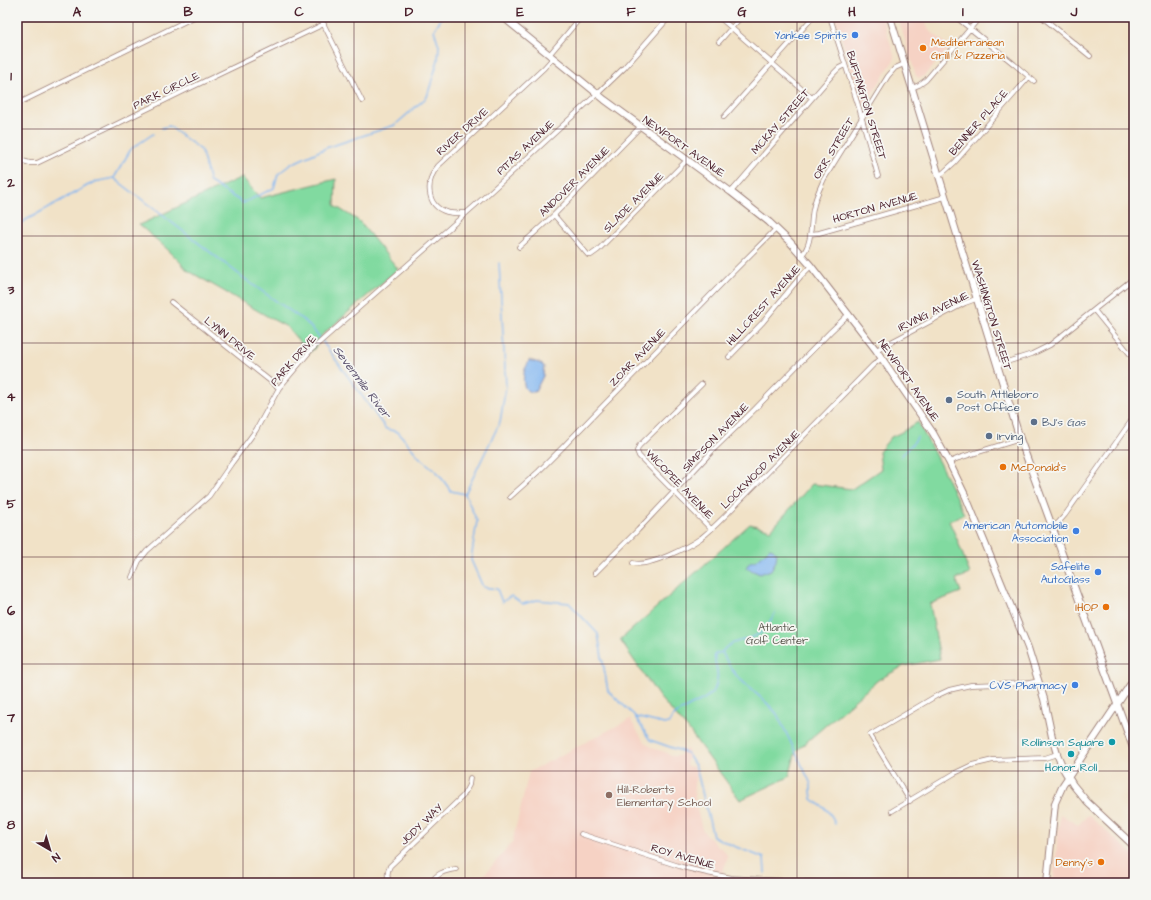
<svg xmlns="http://www.w3.org/2000/svg" width="1151" height="900" viewBox="0 0 1151 900" font-family="'Architects Daughter',sans-serif">
<style>
.built{fill:#f6d2c4}
.green{fill:#81daa0;stroke:#667c66}
.water{fill:#82b6f0;stroke:#666a8e}
.lines{fill:none;stroke-linecap:round;stroke-linejoin:round}
.stream{stroke:#82b6f0;stroke-width:1.5}
.minor-casing{stroke:#9e8079;stroke-width:5.5}
.tertiary-casing{stroke:#9e8079;stroke-width:6}
.primary-casing{stroke:#9e8079;stroke-width:8}
.minor{stroke:#fff;stroke-width:4}
.tertiary{stroke:#fff;stroke-width:4.5}
.primary{stroke:#fff;stroke-width:6}
.grid{fill:none;stroke:#4a1f2b;stroke-width:1;stroke-opacity:0.55}
.shop-dot{fill:#3f7fe0;stroke:#f6f6f2;stroke-width:1.5}
.food-dot{fill:#e8710a;stroke:#f6f6f2;stroke-width:1.5}
.service-dot{fill:#5c6f8a;stroke:#f6f6f2;stroke-width:1.5}
.culture-dot{fill:#0f9aa8;stroke:#f6f6f2;stroke-width:1.5}
.education-dot{fill:#8d6e63;stroke:#f6f6f2;stroke-width:1.5}
.labels{text-anchor:middle;stroke-width:3.5;stroke-linejoin:round;paint-order:stroke}
.shop-label{font-size:11px;fill:#366cbe;stroke:#f6f6f2;text-anchor:end}
.food-label{font-size:11px;fill:#c56008;stroke:#f6f6f2;text-anchor:start}
.street-label{font-size:11px;fill:#4a1f2b;stroke:#f6f6f2}
.service-label{font-size:11px;fill:#4e5e75;stroke:#f6f6f2;text-anchor:start}
.park-label{font-size:11px;fill:#5a574e;stroke:#f6f6f2}
.culture-label{font-size:11px;fill:#0d838f;stroke:#f6f6f2;text-anchor:end}
.education-label{font-size:11px;fill:#785e54;stroke:#f6f6f2;text-anchor:start}
.water-label{font-size:12px;font-style:italic;fill:#5e5470;stroke:#f6f6f2}
.neatline{fill:none;stroke:#4a1f2b;stroke-width:1.5}
.grid-label{font-size:13px;text-anchor:middle;font-weight:bold;fill:#4a1f2b}
</style>
<rect width="100%" height="100%" fill="#f6f6f2"/>
<filter id="ink" filterUnits="userSpaceOnUse"><feTurbulence type="fractalNoise" baseFrequency=".025" numOctaves="2"/><feDisplacementMap in="SourceGraphic" scale="8" xChannelSelector="R" yChannelSelector="G"/><feConvolveMatrix kernelMatrix="1 2 1 2 8 2 1 2 1" color-interpolation-filters="sRGB"/></filter>
<filter id="wash" filterUnits="userSpaceOnUse"><feTurbulence type="fractalNoise" baseFrequency=".012" numOctaves="4" result="noise"/><feDisplacementMap in="SourceGraphic" scale="16" xChannelSelector="R" yChannelSelector="G"/><feGaussianBlur stdDeviation="0.9" result="paint"/><feColorMatrix in="noise" values="0 0 0 0 0 0 0 0 0 0 0 0 0 0 0 0 0 1.4 0 .05"/><feComposite in="paint" operator="in"/></filter>
<g filter="url(#wash)">
<rect width="100%" height="100%" fill="#f1e2c7"/>
<path class="built" d="M835 17H882L895 58 863 108Z
M898 17H924L929 30 950 47 923 77 919 78 916 76Z
M1134 690V725L1128 710V704H1127Z
M630 719 643 740 652 748 665 752 671 756H679L686 749 688 750 689 755 686 764 687 766 693 767 696 771V777L694 784V788L696 806 702 829 704 832 718 847 723 849 728 857 719 883H477L512 843 529 772Z
M1060 814 1078 825 1088 815 1134 855V883H1053Z"/>
<path class="green" d="M242 177 260 198 336 179 335 206 359 221 398 269 322 335 314 349 309 353 287 327 272 319 187 270C173 253 156 239 139 225Z
M918 422 945 474 964 514 949 521 957 539 970 574 956 579 961 592 930 604 940 659 904 666 878 680 796 751 789 777 740 800 688 729 660 698 620 640 750 524 771 530 812 484 852 489 881 469 879 452 891 437 900 433Z"/>
<path class="water" d="M529 360 539 363 544 366 543 376 535 392C534 392 529 392 528 391 522 388 523 375 525 369 527 365 528 364 529 360Z
M770 548 773 549 777 553 776 561 771 570 760 574 746 568 747 566 750 562 757 560Z"/>
<g class="lines">
<path class="stream" d="M162 128 169 126 201 150 210 182 243 203 274 188 278 174 291 164 326 148 395 125 427 97 438 60 439 46 434 30 442 17
M114 178 131 149 153 134
M17 225 94 182 114 178 249 282 306 322 320 338 386 429 398 432 420 458 437 472 451 491 465 494 477 521 471 560 483 587 497 589 502 602 511 596 523 604 537 600 569 603 598 634 608 691 634 715 650 740 687 753 696 767 713 836 731 845 764 858 765 873
M901 457C905 449 914 445 917 437
M465 494 500 422 506 386 499 263
M722 652C726 660 730 668 736 675 749 689 765 699 777 714L811 784V791L812 799C823 808 831 810 835 824
M635 717 664 724 669 723C675 707 710 702 715 688 718 681 718 673 716 666 715 662 714 658 715 654L722 652C729 639 753 641 763 631 768 626 771 619 775 613"/>
</g>
</g>
<g filter="url(#ink)">
<g class="lines">
<defs>
<path id="minor" d="M320 17 362 101
M719 17 812 98
M830 17 859 108 878 176
M956 17 1014 64 1034 81
M1042 17 1090 56
M719 42 741 17
M549 55 581 17
M912 88 919 85 926 80 980 17
M17 104 194 17
M724 117 813 17
M17 157 23 161 30 163H37L70 147 184 91 324 24
M939 176 945 171 955 162 1029 77
M731 192 834 73 839 68 845 65
M465 213C460 213 452 214 447 212 425 206 426 180 438 166L544 68 553 58
M554 215 588 255H591L598 250 687 160
M810 234 819 233 945 197
M519 247 554 215 640 127
M802 255C813 243 810 223 813 209 815 198 820 188 824 179L888 76 895 68 904 64
M171 302 279 388
M1094 310 1134 359
M876 350 965 303 976 299
M729 357 763 322 801 276 811 266
M997 365 1032 354 1050 345 1134 278
M702 384 639 446 637 451 639 456 711 529
M949 462 959 458 1020 439
M510 497 539 471 563 447 733 272 776 229
M1051 527 1058 523 1065 515 1134 417
M633 563C648 568 688 547 701 538 709 532 717 524 724 517L873 365 882 358
M595 573 638 530 715 448 754 410 830 332 849 314
M132 577 139 561 147 551 209 496 231 464 256 430 279 388 311 350 489 193 597 94
M910 801 870 735 936 696 949 690 971 685 1029 683 1039 681
M892 811 955 773 972 765 993 760 1045 758 1057 754
M581 834 682 867 707 873 732 878 747 879 830 883
M389 883C387 876 387 872 390 866L463 796 469 785 470 778
M429 883C438 874 442 871 456 869"/>
<path id="tertiary" d="M597 94 624 68 669 17"/>
<path id="primary" d="M504 17 509 22 605 100 731 192 769 222 790 242 811 266 876 350 933 433 949 462 966 497 1028 648 1044 699 1052 737 1057 754 1064 770 1073 785 1087 802 1134 846
M890 17 1020 439 1134 750
M1047 883 1055 803 1063 785 1134 679"/>
</defs>
<use href="#minor" class="minor-casing"/>
<use href="#tertiary" class="tertiary-casing"/>
<use href="#primary" class="primary-casing"/>
<use href="#minor" class="minor"/>
<use href="#tertiary" class="tertiary"/>
<use href="#primary" class="primary"/>
</g>
</g>
<path class="grid" d="M133 17V883M243 17V883M354 17V883M465 17V883M576 17V883M686 17V883M797 17V883M908 17V883M1018 17V883M17 129H1134M17 236H1134M17 343H1134M17 450H1134M17 557H1134M17 664H1134M17 771H1134"/>
<g class="shop-dot">
<circle cx="855" cy="35" r="4"/>
<circle cx="1076" cy="531" r="4"/>
<circle cx="1098" cy="572" r="4"/>
<circle cx="1075" cy="685" r="4"/>
</g>
<g class="food-dot">
<circle cx="923" cy="48" r="4"/>
<circle cx="1003" cy="467" r="4"/>
<circle cx="1106" cy="607" r="4"/>
<circle cx="1101" cy="862" r="4"/>
</g>
<g class="service-dot">
<circle cx="949" cy="400" r="4"/>
<circle cx="1034" cy="422" r="4"/>
<circle cx="989" cy="436" r="4"/>
</g>
<g class="culture-dot">
<circle cx="1112" cy="742" r="4"/>
<circle cx="1071" cy="754" r="4"/>
</g>
<circle class="education-dot" cx="609" cy="795" r="4"/>
<g class="labels">
<g class="shop-label">
<text x="847" y="39">Yankee Spirits</text>
<text x="1068" y="529">American Automobile<tspan x="1068" dy="13">Association</tspan></text>
<text x="1090" y="570">Safelite<tspan x="1090" dy="13">AutoGlass</tspan></text>
<text x="1067" y="689">CVS Pharmacy</text>
</g>
<g class="food-label">
<text x="931" y="46">Mediterranean<tspan x="931" dy="13">Grill &amp; Pizzeria</tspan></text>
<text x="1011" y="471">McDonald's</text>
<text x="1098" y="611" text-anchor="end">IHOP</text>
<text x="1093" y="866" text-anchor="end">Denny's</text>
</g>
<g class="street-label">
<text transform="translate(166 90) rotate(-26)" y="4">PARK CIRCLE</text>
<text transform="translate(867 105) rotate(73)" y="4">BUFFINGTON STREET</text>
<text transform="translate(780 121) rotate(-49)" y="4">MCKAY STREET</text>
<text transform="translate(978 122) rotate(-49)" y="4">BENNER PLACE</text>
<text transform="translate(462 131) rotate(-42)" y="4">RIVER DRIVE</text>
<text transform="translate(684 146) rotate(35)" y="4">NEWPORT AVENUE</text>
<text transform="translate(525 147) rotate(-43)" y="4">PITAS AVENUE</text>
<text transform="translate(833 148) rotate(-59)" y="4">ORR STREET</text>
<text transform="translate(574 181) rotate(-45)" y="4">ANDOVER AVENUE</text>
<text transform="translate(633 202) rotate(-45)" y="4">SLADE AVENUE</text>
<text transform="translate(875 207) rotate(-16)" y="4">HORTON AVENUE</text>
<text transform="translate(763 305) rotate(-48)" y="4">HILLCREST AVENUE</text>
<text transform="translate(933 311) rotate(-26)" y="4">IRVING AVENUE</text>
<text transform="translate(992 315) rotate(73)" y="4">WASHINGTON STREET</text>
<text transform="translate(230 338) rotate(39)" y="4">LYNN DRIVE</text>
<text transform="translate(637 357) rotate(-46)" y="4">ZOAR AVENUE</text>
<text transform="translate(293 360) rotate(-49)" y="4">PARK DRIVE</text>
<text transform="translate(909 380) rotate(55)" y="4">NEWPORT AVENUE</text>
<text transform="translate(715 437) rotate(-46)" y="4">SIMPSON AVENUE</text>
<text transform="translate(760 469) rotate(-45)" y="4">LOCKWOOD AVENUE</text>
<text transform="translate(680 484) rotate(46)" y="4">WICOPEE AVENUE</text>
<text transform="translate(421 824) rotate(-44)" y="4">JODY WAY</text>
<text transform="translate(683 856) rotate(16)" y="4">ROY AVENUE</text>
</g>
<g class="service-label">
<text x="957" y="398">South Attleboro<tspan x="957" dy="13">Post Office</tspan></text>
<text x="1042" y="426">BJ's Gas</text>
<text x="997" y="440">Irving</text>
</g>
<g class="park-label">
<text x="777" y="631">Atlantic<tspan x="777" dy="13">Golf Center</tspan></text>
</g>
<g class="culture-label">
<text x="1104" y="746">Rollinson Square</text>
<text x="1071" y="771" text-anchor="middle">Honor Roll</text>
</g>
<g class="education-label">
<text x="617" y="793">Hill-Roberts<tspan x="617" dy="13">Elementary School</tspan></text>
</g>
<g class="water-label">
<text transform="translate(362 382) rotate(53)" y="4">Sevenmile River</text>
</g>
</g>
<rect width="1151" height="900" fill="none" stroke="#f6f6f2" stroke-width="44"/>
<g transform="translate(50 850) rotate(142)" stroke="#f6f6f2" stroke-width="3" paint-order="stroke">
<path d="M0-3L7 15L0 10L-7 15Z" fill="#4a1f2b"/>
<text y="-6" font-size="11" font-weight="bold" text-anchor="middle" fill="#4a1f2b">N</text>
</g>
<rect x="22" y="22" width="1107" height="856" class="neatline"/>
<g class="grid-label">
<text x="77" y="16">A</text>
<text x="188" y="16">B</text>
<text x="299" y="16">C</text>
<text x="409" y="16">D</text>
<text x="520" y="16">E</text>
<text x="631" y="16">F</text>
<text x="742" y="16">G</text>
<text x="852" y="16">H</text>
<text x="963" y="16">I</text>
<text x="1074" y="16">J</text>
<text x="11" y="80">1</text>
<text x="11" y="187">2</text>
<text x="11" y="294">3</text>
<text x="11" y="401">4</text>
<text x="11" y="508">5</text>
<text x="11" y="615">6</text>
<text x="11" y="722">7</text>
<text x="11" y="829">8</text>
</g>
</svg>
